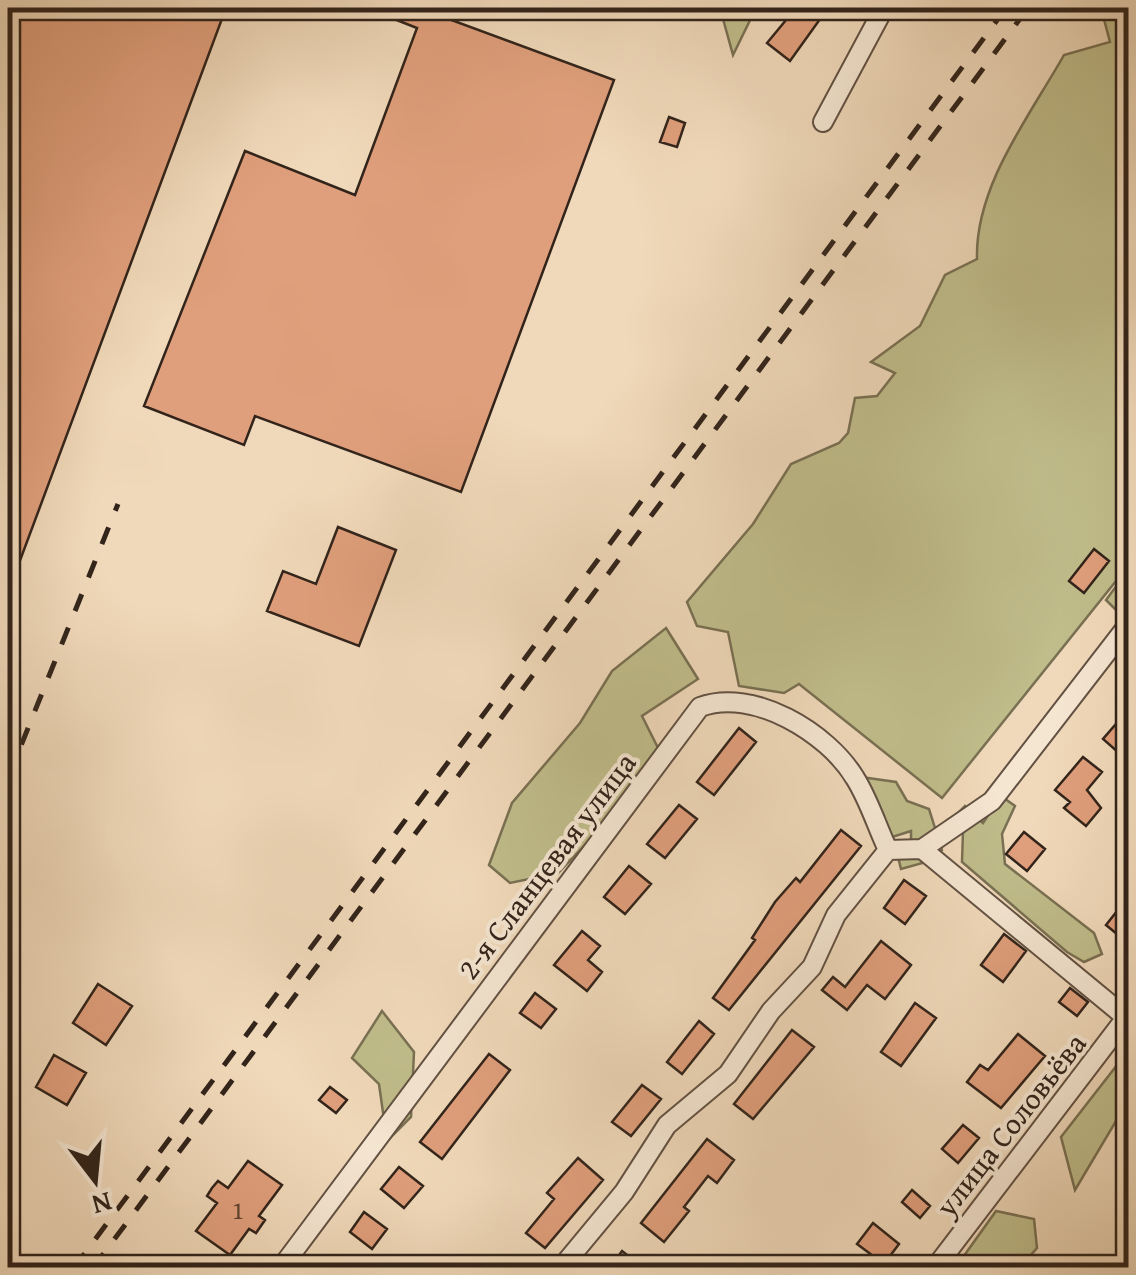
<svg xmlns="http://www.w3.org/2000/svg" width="1136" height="1275" viewBox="0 0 1136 1275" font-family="'Gentium Book Plus',serif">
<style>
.green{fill:#c0bd8b;stroke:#797053;stroke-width:2.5}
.building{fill:#e09f7c;stroke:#32241b;stroke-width:2.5}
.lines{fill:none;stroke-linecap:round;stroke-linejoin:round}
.street-casing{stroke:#625143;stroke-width:22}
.street{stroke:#f5e6d2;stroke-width:18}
.rail{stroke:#32241b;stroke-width:5;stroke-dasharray:18 18;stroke-linecap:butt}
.labels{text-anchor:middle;stroke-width:8;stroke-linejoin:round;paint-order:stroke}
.number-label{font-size:25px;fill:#5e4333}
.street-label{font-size:30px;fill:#32241b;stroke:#f5e6d2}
</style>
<rect width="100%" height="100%" fill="#f0d9ba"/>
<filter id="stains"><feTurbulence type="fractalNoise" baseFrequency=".002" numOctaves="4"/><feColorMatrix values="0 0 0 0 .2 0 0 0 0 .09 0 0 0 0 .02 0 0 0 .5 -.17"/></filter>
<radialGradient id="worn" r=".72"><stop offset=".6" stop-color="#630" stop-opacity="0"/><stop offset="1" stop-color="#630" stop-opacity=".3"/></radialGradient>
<path class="green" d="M720 8H756L733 55Z
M1101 8H1128V566L942 798 799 684 784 693 739 686 728 632 697 626 687 602 753 524 791 464 839 443 848 433 855 398 877 396 895 373 871 362 920 326 945 275 977 259C975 186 1029 117 1064 55L1110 42Z
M1128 570V616L1124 618 1106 600Z
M666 628 698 679 642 716 659 750 610 819 558 873 510 883 489 865 512 803 580 723 612 671Z
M854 776 896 782 907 801 929 809 942 850 930 861 901 869 898 857 911 845V831L889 838Z
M1001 796 1015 806 1002 834 1005 864 1094 933 1102 954 1084 962 1067 952 962 862 963 831 954 817 965 806 983 823Z
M382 1011 414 1052 411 1117 387 1141 379 1084 352 1058Z
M1128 1051V1101L1075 1190 1061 1137Z
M996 1211 1034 1219 1037 1248 1020 1267H956Z"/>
<path class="building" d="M8 8H226L9 590H8Z
M366 8H419L614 80 461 492 255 416 244 445 144 406 245 151 355 195 417 28Z
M796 8H828L790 61 767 43Z
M669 117 685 123 677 147 660 142Z
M338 527 396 550 359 646 267 611 283 571 316 584Z
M1094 549 1109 561 1084 593 1069 581Z
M1128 710V761L1103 739Z
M739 728 756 742 714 795 697 782Z
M1083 757 1102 772 1087 790 1101 808 1086 826 1064 808 1070 802 1055 790Z
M679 805 697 819 665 858 647 844Z
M841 830 861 846 729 1010 713 998 755 940 752 938 775 902 796 878 800 882Z
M1024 832 1045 849 1027 871 1006 854Z
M629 866 651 884 625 914 604 897Z
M904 880 926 896 905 924 884 908Z
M1128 897V943L1106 925Z
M582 931 600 946 588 960 602 972 587 991 554 965Z
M1004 934 1026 951 1003 982 981 965Z
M881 941 911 965 885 999 867 985 847 1010 822 990 833 977 845 987Z
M98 984 132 1006 106 1045 73 1023Z
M1070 988 1088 1002 1077 1016 1059 1002Z
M535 993 556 1009 541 1028 520 1013Z
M915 1003 936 1018 901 1066 881 1052Z
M699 1021 714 1034 682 1074 667 1062Z
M792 1030 814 1047 753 1119 734 1104Z
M1018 1034 1045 1056 1001 1108 967 1082 980 1065 988 1070Z
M489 1054 510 1070 442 1159 420 1142Z
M54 1055 86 1073 67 1105 36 1087Z
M642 1085 661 1099 631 1136 612 1122Z
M330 1087 347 1100 336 1113 319 1100Z
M963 1125 979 1138 958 1163 942 1149Z
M707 1139 734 1160 717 1183 708 1176 684 1207 689 1211 664 1242 641 1223Z
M578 1158 603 1180 545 1248 526 1233 554 1199 547 1193Z
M248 1161 282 1185 259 1216 265 1220 256 1233 249 1229 230 1255 196 1231 217 1203 207 1196 212 1188 218 1181 228 1188Z
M399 1167 423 1186 404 1208 381 1189Z
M912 1190 930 1206 920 1218 902 1202Z
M364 1212 387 1229 372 1249 350 1232Z
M873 1223 899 1244 884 1264 857 1244Z
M622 1251 644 1268H610Z"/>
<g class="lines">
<defs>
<path id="street" d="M823 122 884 8
M922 849 1128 1019
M281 1268 700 707C753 687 828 733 855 778 869 800 877 827 888 850
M561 1268 624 1192 667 1125 728 1074 771 1011 812 967 836 915 888 850 922 849 992 801 1128 625
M935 1268 1128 1015"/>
</defs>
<use href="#street" class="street-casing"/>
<use href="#street" class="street"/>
<path class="rail" d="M8 778 118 504
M74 1268 1006 8
M93 1268 1028 8"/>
</g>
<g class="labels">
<g class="number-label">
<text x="238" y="1219">1</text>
</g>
<g class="street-label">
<text transform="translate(547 866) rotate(-53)" y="10">2-я Сланцевая улица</text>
<text transform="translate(1011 1125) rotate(-52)" y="10">улица Соловьёва</text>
</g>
</g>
<rect width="1136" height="1275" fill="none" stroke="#f0d9ba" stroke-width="40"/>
<rect x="10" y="10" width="1116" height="1255" fill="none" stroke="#32241b" stroke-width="5"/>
<rect x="20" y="20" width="1096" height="1235" fill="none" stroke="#32241b" stroke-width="2.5"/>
<g transform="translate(95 1180) rotate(164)" stroke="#f5e6d2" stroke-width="8" paint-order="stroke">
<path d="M0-8L18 38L0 25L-18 38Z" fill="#32241b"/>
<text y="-15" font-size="28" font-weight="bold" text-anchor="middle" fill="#32241b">N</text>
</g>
<rect width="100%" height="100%" filter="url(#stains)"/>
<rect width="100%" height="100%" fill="url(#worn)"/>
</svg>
